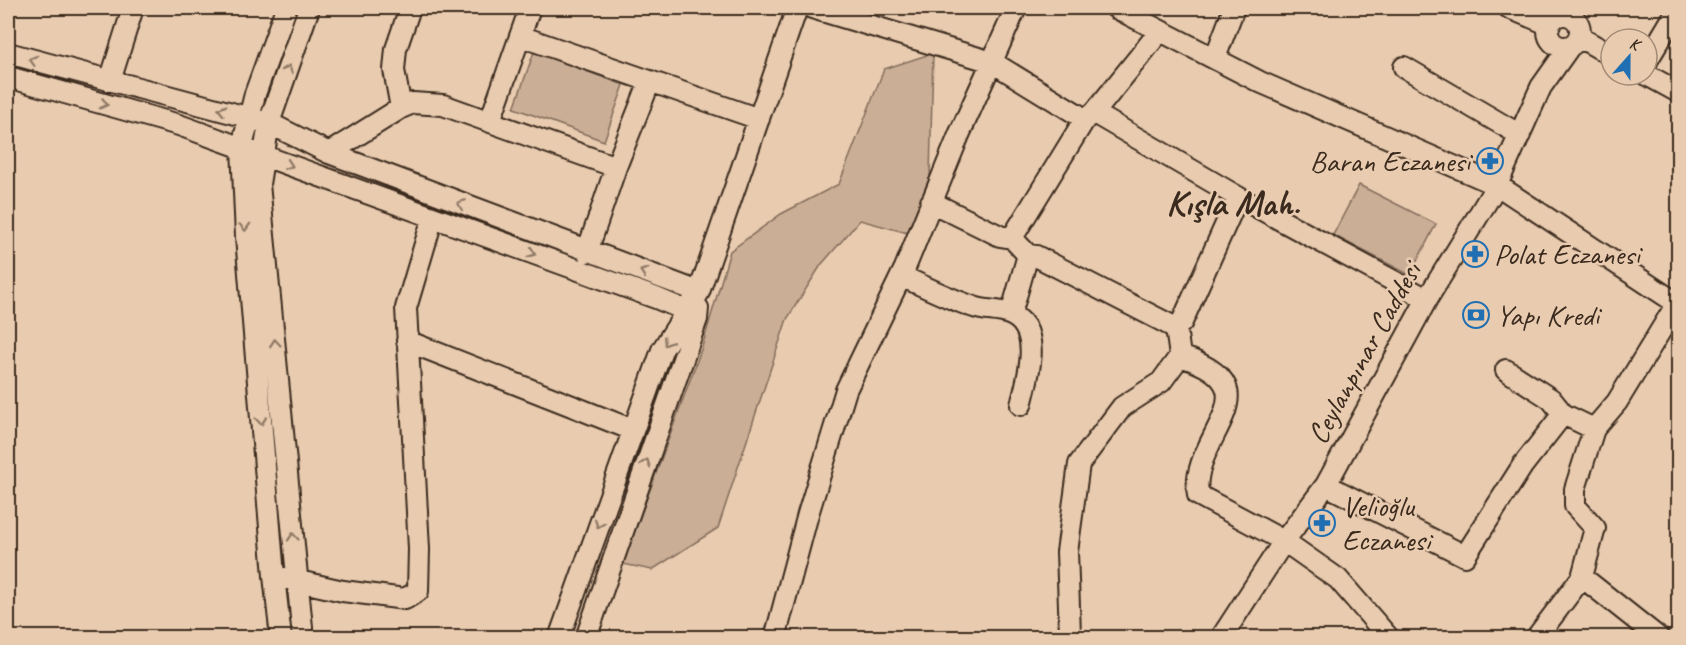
<svg xmlns="http://www.w3.org/2000/svg" width="1686" height="645" viewBox="0 0 1686 645" font-family="Caveat,sans-serif">
<style>
.park{fill:#caae96;stroke:#826c5a;stroke-width:1.5}
.lines{fill:none;stroke-linecap:round;stroke-linejoin:round}
.minor-casing{stroke:#3b2a1e;stroke-width:24}
.minor{stroke:#e9ccb0;stroke-width:20}
.oneway{stroke:#927b67}
.labels{text-anchor:middle;stroke-width:5;stroke-linejoin:round;paint-order:stroke}
.poi-label{font-size:30px;fill:#3b2a1e;stroke:#e9ccb0;text-anchor:start}
.street-label{font-size:30px;fill:#3b2a1e;stroke:#e9ccb0}
.district-label{font-size:36px;font-weight:bold;fill:#3b2a1e;stroke:#e9ccb0}
</style>
<rect width="100%" height="100%" fill="#e9ccb0"/>
<filter id="ink" filterUnits="userSpaceOnUse"><feTurbulence type="fractalNoise" baseFrequency=".0167" numOctaves="2"/><feDisplacementMap in="SourceGraphic" scale="12" xChannelSelector="R" yChannelSelector="G"/><feConvolveMatrix kernelMatrix="1 2 1 2 8 2 1 2 1" color-interpolation-filters="sRGB"/></filter>
<g filter="url(#ink)">
<path class="park" d="M534 52 624 85 604 141 514 108Z
M933 53 930 177 908 233 860 220 821 265 787 319 718 528 652 570 623 564 702 347 730 251 781 214 839 184 884 69Z
M1359 185 1436 224 1410 275 1333 235Z"/>
<g class="lines">
<defs>
<path id="minor" d="M812 8 992 62 1085 119
M1116 8 1260 82 1497 185 1678 304
M1509 8 1550 25
M1548 31a16 16 0 1 1 32 0a16 16 0 1 1-32 0Z
M520 36 759 119
M1579 37 1611 55
M8 53 269 123 329 153 699 292
M1215 58 1234 8
M1647 61 1678 9
M1404 67 1520 135
M1647 75 1678 92
M8 77 179 125 656 298 687 311 697 319
M110 81 133 8
M401 108 394 70 396 49 410 8
M1094 113 1238 197 1427 299
M490 121 530 8
M329 153 401 108 413 103 443 105 616 167
M931 202 1000 236 1012 238 1028 255 1036 256 1176 328
M1012 238 1085 119 1094 113 1160 31
M587 252 616 167 650 81
M901 276C926 287 951 300 977 308 987 311 999 310 1009 314 1044 327 1028 378 1021 405
M1011 314 1028 255
M407 341 633 430
M1180 356C1281 388 1189 436 1198 495L1284 541 1338 579 1389 638
M1506 370 1551 399 1563 414 1594 429
M1326 485 1465 556 1523 465 1563 414
M1582 577 1659 638
M285 578 343 591 405 599 418 591 419 549 406 308 433 217
M1070 634 1067 552 1079 464 1122 407 1161 382 1180 356 1176 328 1182 322 1238 197
M281 638 274 576 246 237 242 147 255 94 286 8
M303 638 259 184 269 123 309 8
M559 638 662 350 699 292 797 8
M586 638 697 319 698 308
M775 638 808 514 846 390 905 268 959 135 1016 8
M1221 638 1284 541 1326 485 1427 299 1497 185 1541 87 1570 46
M1536 638 1582 577 1595 528 1575 506V489L1594 429 1617 402 1678 302"/>
</defs>
<use href="#minor" class="minor-casing"/>
<use href="#minor" class="minor"/>
</g>
<defs><path id="oneway-chevron" d="M-2-3.5L2.5 0L-2 3.5" fill="none" stroke-width="1.6" stroke-linecap="round" stroke-linejoin="round" transform="scale(1.5)"/></defs>
<g class="oneway">
<use href="#oneway-chevron" transform="translate(33 60) rotate(-164)"/>
<use href="#oneway-chevron" transform="translate(288 69) rotate(-71)"/>
<use href="#oneway-chevron" transform="translate(104 104) rotate(15)"/>
<use href="#oneway-chevron" transform="translate(222 110) rotate(-167)"/>
<use href="#oneway-chevron" transform="translate(289 165) rotate(20)"/>
<use href="#oneway-chevron" transform="translate(461 204) rotate(-159)"/>
<use href="#oneway-chevron" transform="translate(245 227) rotate(87)"/>
<use href="#oneway-chevron" transform="translate(532 253) rotate(20)"/>
<use href="#oneway-chevron" transform="translate(644 272) rotate(-160)"/>
<use href="#oneway-chevron" transform="translate(667 342) rotate(122)"/>
<use href="#oneway-chevron" transform="translate(275 343) rotate(-95)"/>
<use href="#oneway-chevron" transform="translate(261 421) rotate(85)"/>
<use href="#oneway-chevron" transform="translate(646 463) rotate(-70)"/>
<use href="#oneway-chevron" transform="translate(599 524) rotate(110)"/>
<use href="#oneway-chevron" transform="translate(293 537) rotate(-95)"/>
</g>
</g>
<defs>
<symbol id="pharmacy-ring" viewBox="-11 -11 22 22"><circle r="9.5" fill="#e9ccb0" stroke="#1f6fb2" stroke-width="1.5"/><path d="M-2-6h4v4h4v4h-4v4h-4v-4h-4v-4h4Z" fill="#1f6fb2"/></symbol>
<symbol id="bank-ring" viewBox="-11 -11 22 22"><circle r="9.5" fill="#e9ccb0" stroke="#1f6fb2" stroke-width="1.5"/><path d="M-6-4H6V4H-6ZM0-2.3a2.3 2.3 0 1 0 0 4.6a2.3 2.3 0 1 0 0-4.6Z" fill="#1f6fb2"/></symbol>
</defs>
<g fill-rule="evenodd">
<use href="#pharmacy-ring" x="1475" y="146" width="30" height="30"/>
<use href="#pharmacy-ring" x="1460" y="239" width="30" height="30"/>
<use href="#bank-ring" x="1461" y="300" width="30" height="30"/>
<use href="#pharmacy-ring" x="1307" y="508" width="30" height="30"/>
</g>
<g class="labels">
<g class="poi-label">
<text x="1470" y="171" text-anchor="end">Baran Eczanesi</text>
<text x="1494" y="264">Polat Eczanesi</text>
<text x="1496" y="325">Yapı Kredi</text>
<text x="1342" y="516">Velioğlu<tspan x="1342" dy="34">Eczanesi</tspan></text>
</g>
<g class="street-label">
<text transform="translate(1364 353) rotate(-61)" y="10">Ceylanpınar Caddesi</text>
</g>
<g class="district-label">
<text x="1233" y="215">Kışla Mah.</text>
</g>
</g>
<rect width="1686" height="645" fill="none" stroke="#e9ccb0" stroke-width="30"/>
<rect x="15" y="15" width="1656" height="615" fill="none" stroke="#3b2a1e" stroke-width="2" filter="url(#ink)"/>
<g transform="translate(1629 57) rotate(21)"><circle r="28" fill="#e9ccb0" stroke="#a38b76" stroke-width="1.5"/>
<path d="M0-4.5L10 22L0 15L-10 22Z" fill="#1f6fb2"/>
<text y="-9" font-size="16" font-weight="bold" text-anchor="middle" fill="#3b2a1e">K</text>
</g>
</svg>
